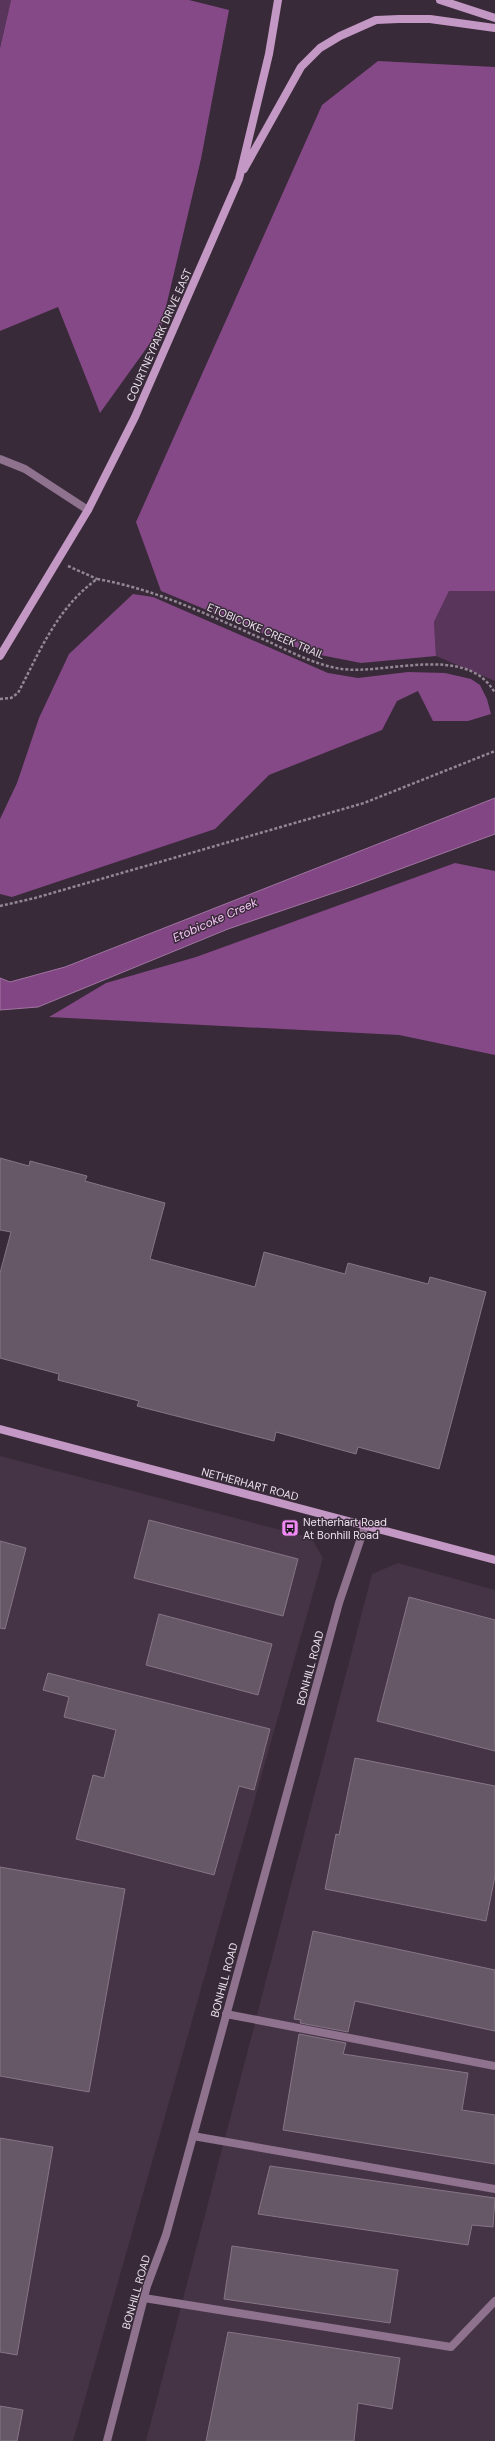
<svg xmlns="http://www.w3.org/2000/svg" width="495" height="2441" viewBox="0 0 495 2441" font-family="'DM Sans',sans-serif">
<style>
.built{fill:#453446}
.green{fill:#5a355b}
.forest{fill:#844986}
.water{fill:#814683;stroke:#a175a2}
.building{fill:#675867;stroke:#857586}
.lines{fill:none;stroke-linecap:round;stroke-linejoin:round}
.path{stroke:#938793;stroke-width:2.5;stroke-dasharray:3 2;stroke-linecap:butt}
.lane{stroke:#8e728e;stroke-width:8}
.street{stroke:#8e728e;stroke-width:8}
.secondary{stroke:#c398c4;stroke-width:8}
.labels{text-anchor:middle;stroke-width:3;stroke-linejoin:round;paint-order:stroke}
.street-label{font-size:11px;fill:#ece2ec;stroke:#382a38}
.poi-label{font-size:11px;fill:#ece2ec;stroke:#382a38;text-anchor:start}
.water-label{font-size:12px;font-style:italic;fill:#f9c7fa;stroke:#382a38}
</style>
<rect width="100%" height="100%" fill="#382a38"/>
<path class="built" d="M0 1456 311 1538 323 1558 73 2441H0Z
M398 1563 495 1590V2441H146L372 1574Z"/>
<path class="green" d="M0 0H11L0 47Z
M449 591H495V681L436 656 434 622Z"/>
<path class="forest" d="M11 0H189L229 10 201 159 161 328 100 413 58 307 0 331V48Z
M378 61 495 67V591H449L434 622 436 656 361 663 310 653 161 591 136 522 322 105Z
M133 594 153 597 328 673 358 678 408 672 445 673 471 679 480 685 487 699 491 714 468 721H433L418 691 397 701 382 730 269 775 215 829 12 897 0 894V819L17 783 39 718 69 654Z
M455 863 495 871V1055L399 1035 49 1017 106 983 196 957Z"/>
<path class="water" d="M495 798V834L354 886 228 929 38 1007 0 1010V978L10 982 65 967Z"/>
<path class="building" d="M0 1158 29 1166 30 1161 87 1176 85 1181 165 1203 150 1259 255 1287 264 1252 345 1274 348 1263 428 1284 430 1277 486 1292 439 1469 358 1447 356 1454 276 1432 274 1441 137 1406 139 1401 58 1380 59 1374 0 1358V1273L11 1232 0 1230Z
M149 1520 298 1559 283 1616 134 1578Z
M0 1541 26 1548 5 1629 0 1628Z
M409 1597 495 1620V1751L377 1721Z
M159 1614 272 1644 258 1695 146 1665Z
M48 1673 270 1729 254 1790 239 1786 214 1875 76 1839 93 1775 104 1778 116 1730 64 1717 69 1697 43 1690Z
M355 1758 495 1786V1876L486 1921 325 1889 336 1834 339 1835Z
M0 1867 125 1889 89 2092 0 2076Z
M313 1931 495 1970V2031L355 2001 348 2032 300 2023 301 2020 294 2019Z
M299 2034 346 2043 343 2054 468 2073 462 2110 495 2115V2164L283 2130Z
M0 2138 53 2147 17 2355 0 2352Z
M270 2166 495 2198 493 2227 472 2225 468 2245 258 2214Z
M232 2246 398 2270 390 2323 224 2299Z
M228 2332 400 2358 392 2409 358 2403 354 2441H206Z
M0 2406 23 2410 17 2441H0Z"/>
<g class="lines">
<path class="path" d="M68 566 97 579
M0 699 11 698 18 693C40 651 57 608 97 579 156 589 210 616 265 640 289 651 315 665 342 669 387 675 467 643 495 693
M0 906 35 898 364 803 495 751"/>
<path class="lane" d="M0 459 25 469 88 510
M226 2014 495 2066
M193 2136 495 2189
M144 2298 451 2347 495 2301"/>
<path class="street" d="M107 2441 147 2286 166 2235 339 1603 365 1526"/>
<path class="secondary" d="M440 0 495 18
M244 169 301 67 320 48 340 36 376 20 399 19H430L495 28
M0 656 88 510 135 417 239 179 269 54 278 0
M0 1429 495 1560"/>
</g>
<defs>
<symbol id="bus-square" viewBox="-11 -11 22 22"><rect x="-9" y="-9" width="18" height="18" rx="4" fill="#f18af5" stroke="#382a38"/><path d="M-5-6H5V4H4V6H2V4H-2V6H-4V4H-5ZM-3.5-4V0h7V-4ZM-3.5 1.2v1.5H-2V1.2ZM2 1.2v1.5H3.5V1.2Z" fill="#111"/></symbol>
</defs>
<g fill-rule="evenodd">
<use href="#bus-square" x="280" y="1518" width="20" height="20"/>
</g>
<g class="labels">
<g class="street-label">
<text transform="translate(159 335) rotate(-66)" y="4">COURTNEYPARK DRIVE EAST</text>
<text transform="translate(266 631) rotate(23)" y="4">ETOBICOKE CREEK TRAIL</text>
<text transform="translate(250 1484) rotate(15)" y="4">NETHERHART ROAD</text>
<text transform="translate(310 1668) rotate(-75)" y="4">BONHILL ROAD</text>
<text transform="translate(224 1980) rotate(-75)" y="4">BONHILL ROAD</text>
<text transform="translate(136 2292) rotate(-74)" y="4">BONHILL ROAD</text>
</g>
<g class="poi-label">
<text x="303" y="1526">Netherhart Road<tspan x="303" dy="13">At Bonhill Road</tspan></text>
</g>
<g class="water-label">
<text transform="translate(215 920) rotate(-24)" y="4">Etobicoke Creek</text>
</g>
</g>
</svg>
